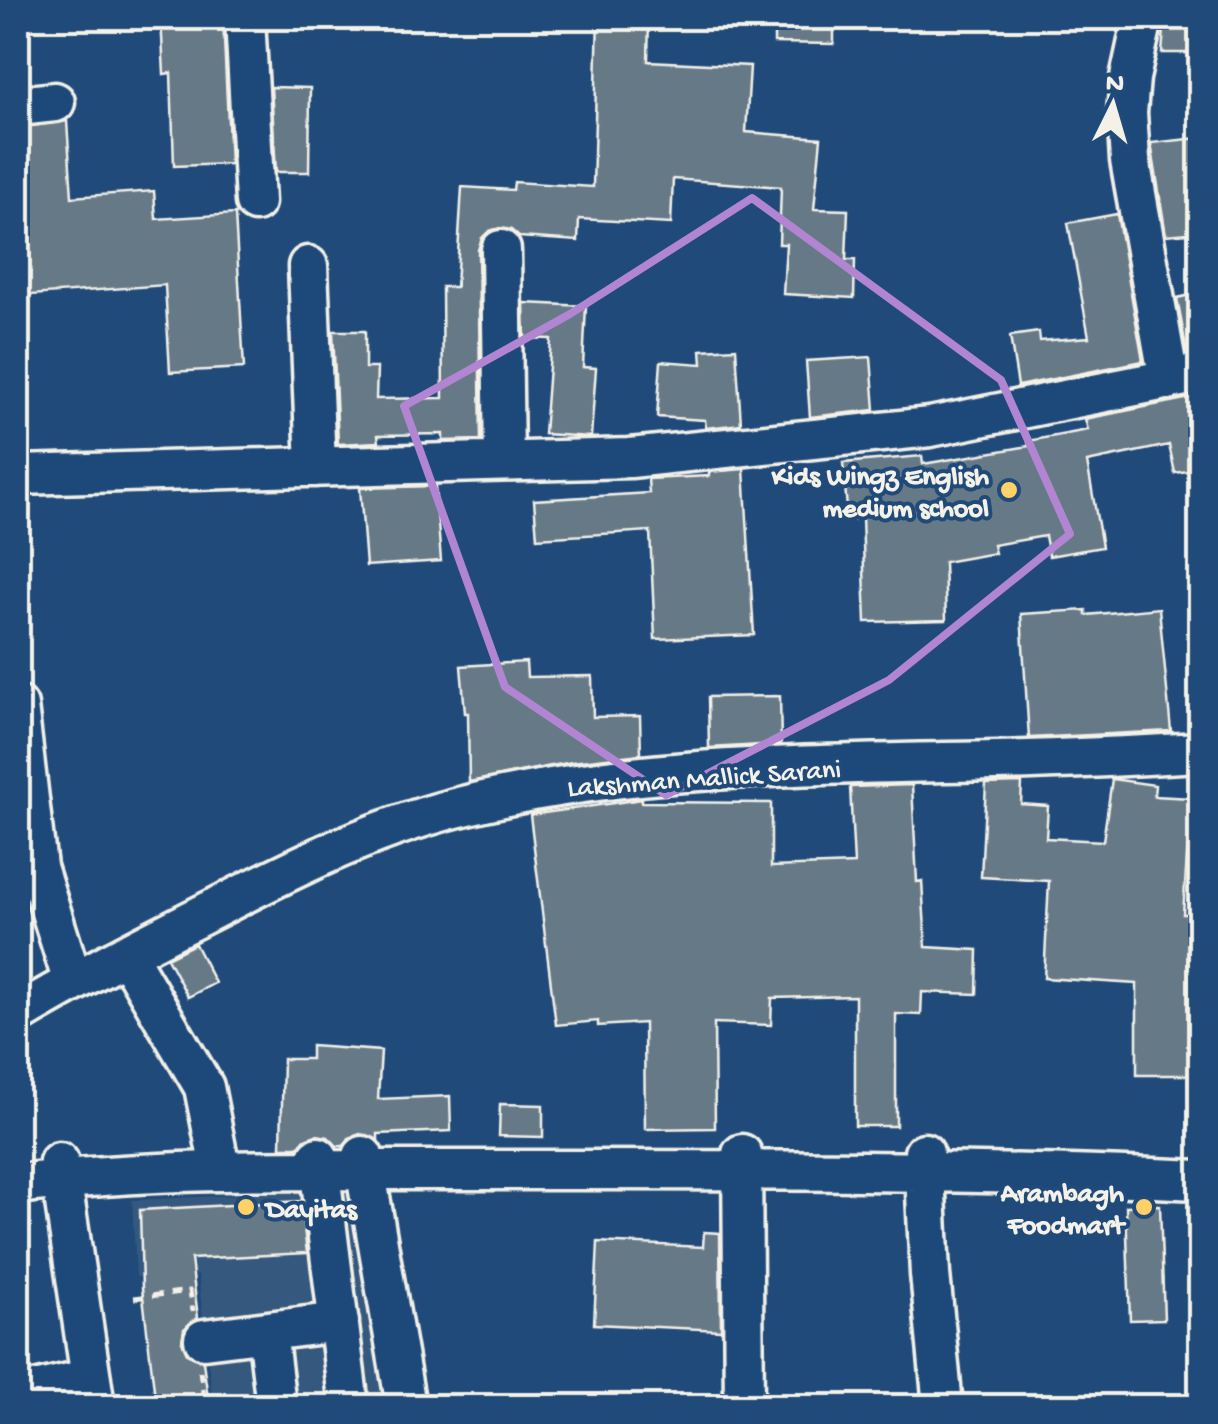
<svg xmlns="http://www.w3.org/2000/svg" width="1218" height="1424" viewBox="0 0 1218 1424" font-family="'Gochi Hand',sans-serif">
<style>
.built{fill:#34587e}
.building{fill:#667987;stroke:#f4f1e8;stroke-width:2.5}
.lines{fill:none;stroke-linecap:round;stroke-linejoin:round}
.minor-casing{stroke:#f4f1e8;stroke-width:45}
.path{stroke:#f4f1e8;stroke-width:5;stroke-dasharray:10 8;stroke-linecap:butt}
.minor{stroke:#1f4a7a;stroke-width:38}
.marked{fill:none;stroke:#b185d1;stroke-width:8;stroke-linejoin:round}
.poi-dot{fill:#ffd166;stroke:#1f4a7a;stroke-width:4}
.labels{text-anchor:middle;stroke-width:8;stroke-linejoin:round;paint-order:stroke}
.poi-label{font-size:28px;font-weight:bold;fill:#f4f1e8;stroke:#1f4a7a;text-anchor:end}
.street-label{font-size:28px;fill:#f4f1e8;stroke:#1f4a7a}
</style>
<rect width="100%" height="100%" fill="#1f4a7a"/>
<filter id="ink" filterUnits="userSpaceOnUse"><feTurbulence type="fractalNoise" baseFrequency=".01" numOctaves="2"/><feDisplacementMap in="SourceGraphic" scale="20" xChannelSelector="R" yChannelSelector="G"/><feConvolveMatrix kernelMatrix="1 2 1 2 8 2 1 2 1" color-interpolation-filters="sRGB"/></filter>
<g filter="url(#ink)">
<path class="built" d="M360 1189 396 1406H213L198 1275 136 1277 132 1200Z"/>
<path class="building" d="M161 18H223L230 164 174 166 171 73 164 74Z
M598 18H649L648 61 750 66 746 132 821 138 814 209 848 210 846 260H855L854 298 783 294 786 244H779L781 187 673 179 671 224 579 219 578 241 519 237 511 230 500 228 489 231 482 238 478 250 481 440 443 441V434L378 435 379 442 338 444 333 331H365V368H377L376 399 443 398 442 287H456L462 187 513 190 514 182 593 187Z
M774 18H834V44L774 43Z
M1165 18H1200V53H1162Z
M271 87 310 88 309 172H276Z
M67 121 72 197 154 191 156 219 235 214 244 368 170 372 165 285 18 296V128Z
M1199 138 1200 232 1166 235 1151 143Z
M1117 214 1143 361 1018 386 1010 336 1039 332 1040 341 1089 337 1068 223Z
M1200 293V351L1187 353 1177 298Z
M524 303 586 306 583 367 596 368 591 437 544 434 551 339 525 338Z
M736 348 741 424 706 428 705 420 657 417 661 361 702 364 701 350Z
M871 357 875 410 810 417 806 361Z
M1200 396V469L1175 473 1169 445 1087 462 1102 547 1049 556 1045 536 993 545 995 553 944 562 946 620 866 622 862 518 848 520 843 463 922 456 923 464 1029 446 1028 441 1088 430 1085 419Z
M744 469 754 635 655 639 650 531 537 538 534 500 649 493 648 479 709 476V472Z
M435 486 441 561 366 566 360 488Z
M1159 608 1171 731 1029 738 1021 614 1086 610V615Z
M526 662 527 677 592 676 593 717 640 716 641 754 572 762 469 782 468 713H465L461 666Z
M780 696 781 744 709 748 708 697Z
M1112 779 1155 785 1154 796 1191 798 1183 914H1200V1075H1137V984L1044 978 1049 881 981 877 986 784 1022 783 1021 804 1048 806 1046 838 1103 841Z
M912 785 917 882 922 881 926 947 978 950 977 994 922 992 921 1015 896 1014V1126H855V996L772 998 771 1025 714 1023 715 1128 645 1129 644 1023 598 1026V1021L556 1025 530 815 642 799V802L771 803V867L854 864 850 787Z
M195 944 215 983 188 997 167 958Z
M311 1046 381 1051 378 1099 450 1096 451 1131 378 1134V1140L360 1134 349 1138 344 1146H337L328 1137 316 1135 305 1139 298 1147H281L283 1059H311Z
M500 1104 543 1105V1137L499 1136Z
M301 1201 307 1253 191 1259 198 1318 184 1329 182 1341 187 1353 203 1361 209 1406H156L142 1288 140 1210Z
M1160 1205 1164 1319 1130 1320 1126 1206Z
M704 1232 720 1233 721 1330 594 1324 598 1242 703 1247Z"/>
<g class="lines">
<defs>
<path id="minor" d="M245 18 255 202
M1143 18 1130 78 1127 113 1130 160 1169 380
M18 106 55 102
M501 250 504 461
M308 266 316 467
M18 475 630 458 930 427 1200 373
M18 706 37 867 73 982
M126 954 204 1087 218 1158
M18 1014C78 978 141 946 204 914 285 872 366 831 455 808 615 767 779 766 943 762 1029 761 1115 757 1200 752
M924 1153 930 1274 943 1406
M742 1154 744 1406
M363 1156 406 1406
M318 1157 349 1406
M59 1162 95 1406
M18 1184C177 1165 342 1171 503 1170 736 1170 968 1169 1200 1180
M267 1331 276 1406
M204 1339 339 1322
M18 1395 91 1378"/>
</defs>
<use href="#minor" class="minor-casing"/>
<path class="path" d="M134 1298 190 1291 193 1311
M200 1371 205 1406"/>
<use href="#minor" class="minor"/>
</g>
</g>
<path class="marked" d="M752 198 1001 380 1070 534 889 680 666 795 505 687 404 406 570 314Z"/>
<g class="poi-dot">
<circle cx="1009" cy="490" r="10"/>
<circle cx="246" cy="1207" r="10"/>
<circle cx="1144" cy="1207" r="10"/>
</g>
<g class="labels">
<g class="poi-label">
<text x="989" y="484">Kids Wingz English<tspan x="989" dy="32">medium school</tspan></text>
<text x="1124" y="1201">Arambagh<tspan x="1124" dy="32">Foodmart</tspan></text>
<text x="266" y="1217" text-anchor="start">Dayitas</text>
</g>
<g class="street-label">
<text transform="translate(704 776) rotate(-4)" y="10">Lakshman Mallick Sarani</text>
</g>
</g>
<rect width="1218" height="1424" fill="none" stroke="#1f4a7a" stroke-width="60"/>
<rect x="30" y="30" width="1158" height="1364" fill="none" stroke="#f4f1e8" stroke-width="4" filter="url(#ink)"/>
<g transform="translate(1113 105) rotate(5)" stroke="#1f4a7a" stroke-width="8" paint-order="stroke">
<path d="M0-8L18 38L0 25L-18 38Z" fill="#f4f1e8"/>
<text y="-15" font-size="28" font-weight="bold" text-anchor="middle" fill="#f4f1e8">N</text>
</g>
</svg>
